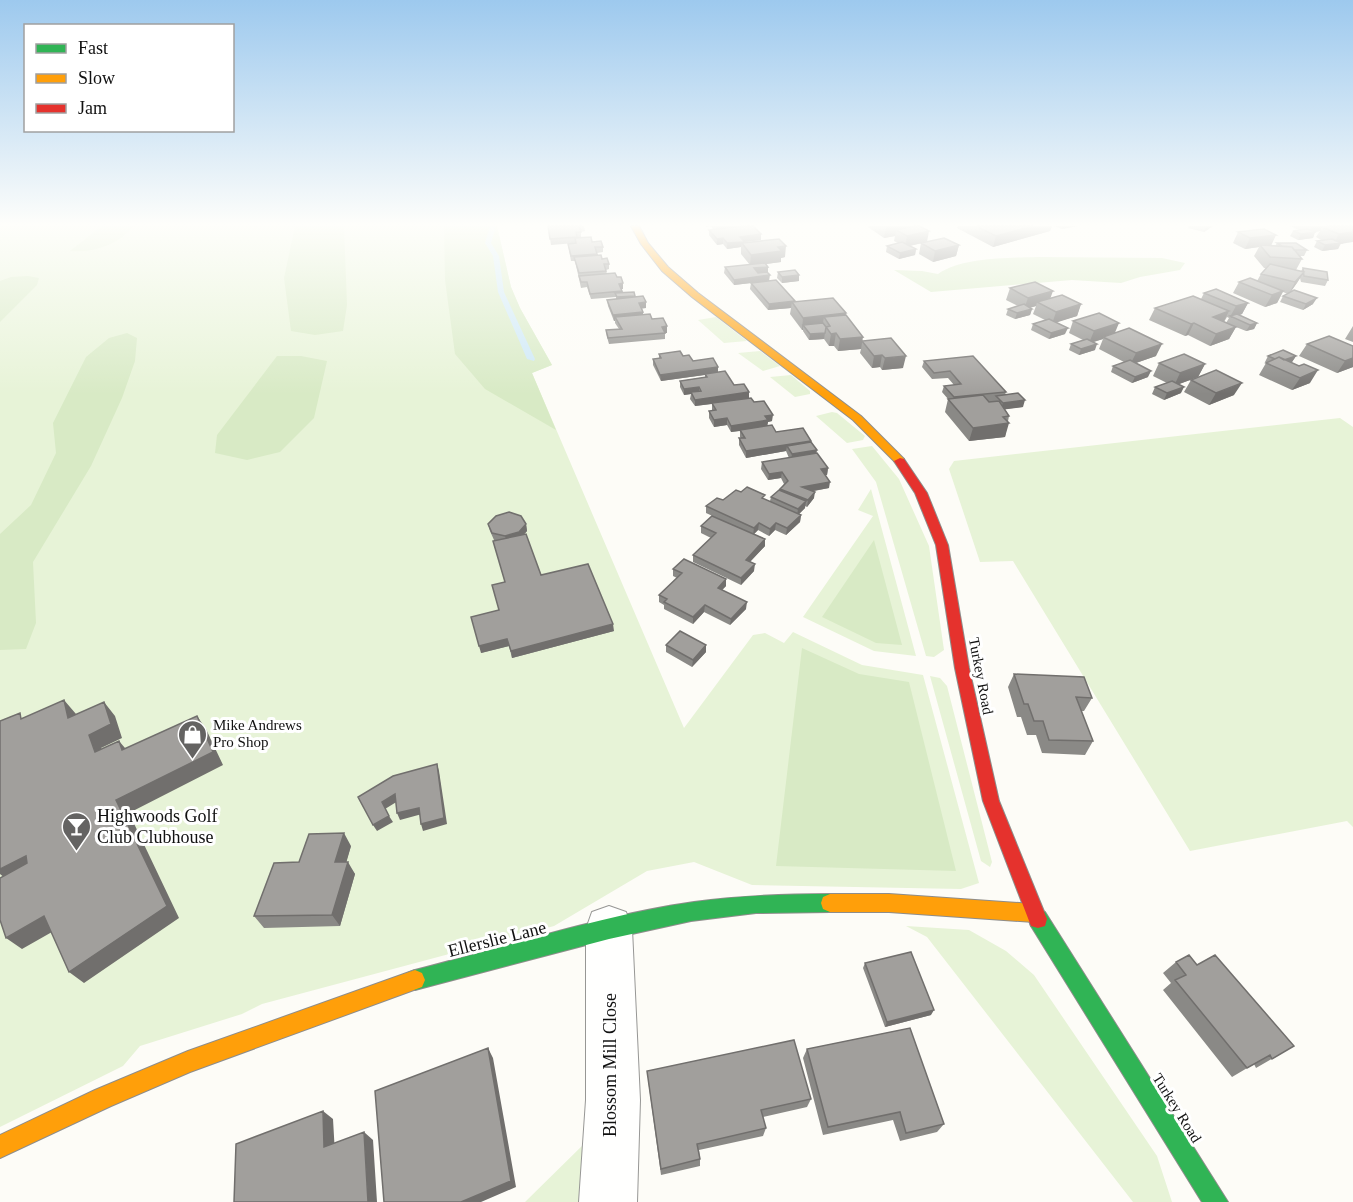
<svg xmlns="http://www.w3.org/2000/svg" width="1353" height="1202" viewBox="0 0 1353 1202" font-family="Georgia,serif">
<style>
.green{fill:#e7f3d7}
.forest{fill:#d8eac5}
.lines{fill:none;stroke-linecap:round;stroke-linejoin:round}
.stream{fill:#cde8f7;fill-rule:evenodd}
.street-casing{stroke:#979795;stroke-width:2}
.fast-casing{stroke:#8e8d8b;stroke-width:2}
.slow-casing{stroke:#8e8d8b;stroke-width:2}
.jam-casing{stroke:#8e8d8b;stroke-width:2}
.street{fill:#fffffe;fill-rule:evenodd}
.fast{fill:#30b455;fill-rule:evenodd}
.slow{fill:#ff9f0a;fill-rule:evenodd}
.jam{fill:#e5322d;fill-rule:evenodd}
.wall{fill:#8a8986}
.shaded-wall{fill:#716f6d}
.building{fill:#a19f9c;stroke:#716f6d;stroke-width:1.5}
.labels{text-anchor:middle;stroke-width:6;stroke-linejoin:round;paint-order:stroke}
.street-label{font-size:15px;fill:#111;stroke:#fff}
.poi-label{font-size:15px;fill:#111;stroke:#fff;text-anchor:start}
.near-poi-label{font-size:18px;fill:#111;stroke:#fff;text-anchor:start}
.near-street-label{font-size:18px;fill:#111;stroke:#fff}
</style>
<rect width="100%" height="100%" fill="#fdfcf7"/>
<path class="green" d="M0 226H497L511 287 520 308 552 365 532 373 684 728 753 635 765 633 784 643 793 632 862 665 923 675 979 883 961 889 752 885 694 862 647 871 554 926 262 1004 242 1014 140 1046 123 1066 0 1127Z
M716 317 747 341 724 343 698 320Z
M760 351 780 366 763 371 738 353Z
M791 375 810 391V394L795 397 770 377Z
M832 412 837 413 865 436 863 440 847 443 816 416Z
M1340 418 1353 427V827L1347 821 1190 851 1013 561 980 562 949 469 954 461Z
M872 446 899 479 929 546 944 650 934 657 926 656 876 482 852 449Z
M871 489 916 656 874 651 803 617 873 516 858 510Z
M930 676 940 678 947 686 992 862 990 867 981 861Z
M906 926 969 930 1006 951 1034 975 1157 1156 1172 1202H1133L927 937Z
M587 1141 582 1202H525Z"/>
<path class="forest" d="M102 226H134C118 245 94 253 70 251Z
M295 226H344L347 305 343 331 315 335 291 331 284 278Z
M444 226H497L511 287 520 308 552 365 532 373 556 430 485 389 455 354 445 280Z
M1037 257 1162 258 1185 263 1180 270 1140 277 1121 283 1072 280 931 292 894 270 922 271 938 274C962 257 1008 258 1037 257Z
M28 276 39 278 37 285 0 322V281L11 277Z
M127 333 137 338 135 361 122 398 91 466 33 562 36 623 26 649 0 650V534L31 505 56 453 53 423 86 357 109 338Z
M277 356H301L327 361 314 418 280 452 247 460 215 453 217 435Z
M874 540 902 645 876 643 822 617Z
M802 648 859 674 909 682 956 871 776 866Z"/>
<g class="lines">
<path class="stream" d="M490 226H496L491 243 499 256 504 292 535 359 534 361 527 359 498 292 493 256 485 243Z"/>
<defs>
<path id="street" d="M609 906 626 912 632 929 640 1100 637 1202H579L586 1100V929L592 912Z"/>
<path id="fast" d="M830 894 837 897 839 903 837 909 830 912 756 913 691 921 609 939 415 990 408 987 405 980 408 973 415 970C505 947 602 915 694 902 739 896 784 894 830 894Z
M1038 910 1045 912 1228 1202H1202L1031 926 1029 919 1031 912Z"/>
<path id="slow" d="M631 226H639L648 243 668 267 698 293 861 416 904 459V463H896L853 420 692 297 662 271 641 244Z
M830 894H889L1034 904 1041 906 1043 913 1041 920 1034 922 889 912H830L823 909 821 903 823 897Z
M415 970 422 973 425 980 422 987 190 1072 111 1106 0 1158V1135L95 1090 188 1051Z"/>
<path id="jam" d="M900 458 904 459 927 493 948 545 969 668 999 801 1047 919 1045 926 1038 928 1031 926 983 801 955 668 936 545 915 493 894 461Z"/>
</defs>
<use href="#street" class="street-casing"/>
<use href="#fast" class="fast-casing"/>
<use href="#slow" class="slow-casing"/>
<use href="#jam" class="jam-casing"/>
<use href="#street" class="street"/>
<use href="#fast" class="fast"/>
<use href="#slow" class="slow"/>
<use href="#jam" class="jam"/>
</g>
<path class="wall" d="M548 226H584L585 231 581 232V237L578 238 592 242 603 247V252L597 253V256L609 264V269L606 270 607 274 617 277 623 283V289H621L622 293 635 297 646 308H642L643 314 667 326V333H665V339L609 344 607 337 606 330 619 329 615 323V321H614L608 306 607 300 616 299V297L591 299 587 287 581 288 575 261H571L568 244 575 243 551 245Z
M706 226H739L761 234V240L745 242V243L785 257 781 258V262L766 264 769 281 795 302 846 313V315L863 341 903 368 882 370 880 367 872 368 860 353 861 349 838 351 834 346H829L824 339 809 340 803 331V330H802L790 314 791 308 768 310 750 289 751 283 734 285 724 273 725 267 750 265 741 254V247L727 249 723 244 717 245 709 235V230L713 229 711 226 706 227Z
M869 226H911V227L927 242 959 245 956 256 933 262 919 254 921 243 909 246 916 249 915 255 899 259 886 252 887 246 898 243 894 241 895 236 884 238 868 227Z
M958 226H1052L1050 231 993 247 957 228Z
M1054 226H1077L1062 229Z
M1189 226H1213L1204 232 1188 228Z
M1290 226H1351L1338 249 1322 251 1314 247 1317 241H1323L1316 237 1320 231 1315 232 1313 238 1298 240 1290 236 1293 231 1299 230Z
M1238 232 1271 246H1275L1277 243 1307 250 1304 256H1299L1302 259 1296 270 1301 271 1303 268 1328 280 1325 286 1301 282 1300 278 1290 293 1313 304 1303 310 1280 302 1283 296 1288 294 1283 292 1277 303 1265 307 1233 293 1239 282 1257 281 1261 274 1266 268H1264L1254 256 1259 247 1245 249 1233 243Z
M778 272 799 275V281L782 283 777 278Z
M1010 288 1050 298 1081 304 1077 316 1056 322 1065 334 1049 339 1031 330 1033 324 1045 320 1033 314 1036 306 1030 308 1032 309 1030 315 1015 319 1006 315 1008 309 1018 306 1006 300Z
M1204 293 1248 303 1242 314 1239 315 1257 323 1254 329 1246 331 1226 323 1229 318 1227 317 1224 322 1236 327 1229 339 1210 346 1188 335 1185 336 1149 320 1155 308 1201 299Z
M1073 321 1115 333 1156 356 1136 363 1148 377 1132 383 1111 372 1113 366 1124 362 1099 349 1103 339 1094 342 1095 350 1079 355 1069 350 1071 344 1083 340 1069 333Z
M1353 326V342L1345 339Z
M1329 336 1353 367 1337 373 1299 356 1307 344Z
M659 354 683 356 693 361 718 367V372L734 385 749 392V399L754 402 772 421 768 422 767 426 776 432 811 442 816 454 828 468 827 475H825L829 488 814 491V498L807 507 805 506V508L799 514 801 515 800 522 786 535 775 530 769 536 758 530 754 534 765 539V546L750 562 754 571 741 585 693 562V555L711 538 701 533V526L719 519 706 513V506L723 500 741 492 770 501 771 497 780 490 784 484 781 478 768 480 761 469 762 462 789 458 786 451 746 458 739 445V438H741L740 437V431L731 432 727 425 714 427 709 418V411H712V404L695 406 690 399 691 394 684 395 680 387V381L705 377V375L661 381 653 365V359L659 358Z
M1268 356H1296L1292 362H1290L1299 366 1310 383 1292 390 1259 375 1266 363 1265 362Z
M924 361 1006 392 1005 395 1023 407 1005 409 1009 416 1005 437 969 441 945 412 948 399 942 392 944 386 954 385 948 378 932 379 922 367Z
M1159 363 1205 364 1198 377 1179 384 1181 393 1164 400 1152 394 1155 387 1167 383 1153 376Z
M1191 380 1234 395 1209 405 1184 392Z
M488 524H526L527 531 524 534 541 575 614 631 512 658 509 646 481 653 498 610 505 582 493 541H496L494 540 490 531Z
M673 569 726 579V586L722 590 746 609 730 625 704 612 693 624 664 609V605L659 602V595L677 578 673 576Z
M666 645 706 652 692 667 666 652Z
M1014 674 1092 698 1084 711H1081L1093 741 1085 755 1042 753 1036 735H1027L1021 717H1017L1008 687Z
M351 846 346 862 355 874 340 926 264 928 254 916 299 862Z
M1176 962 1197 965 1294 1046 1256 1068 1254 1064 1232 1077 1163 990 1171 983 1163 973Z
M865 963 931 1015 885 1027 863 968Z
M807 1049 944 1124 937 1132 900 1141 893 1120 823 1135 803 1058Z
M648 1080 811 1099 807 1107 763 1117 766 1128 763 1136 699 1150 700 1159V1166L661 1175Z"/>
<path class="shaded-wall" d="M729 226H739L738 230 716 233V227Z
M892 226H911L910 234 896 230 895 236 884 238 886 227Z
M1033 226H1052L1050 231 993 247 996 236Z
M1064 226H1077L1062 229Z
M1206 226H1213L1204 232Z
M1312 226H1330L1322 227 1320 231 1315 232 1313 238 1298 240 1301 234 1308 233Z
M929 231 927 242 905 247 907 236Z
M1353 232V242L1340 244 1338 249 1322 251 1325 245 1333 244 1339 234Z
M761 234V240L745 242 744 247 742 243 741 247 727 249V243L740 237Z
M1276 235 1271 246 1260 245 1259 247 1245 249 1250 238Z
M723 238V244L717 245V239Z
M959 245 956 256 933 262 935 251Z
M786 246 785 257 781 258V262L750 266 751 255 778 247Z
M916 249 915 255 899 259 900 253Z
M768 267V273L753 274 754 268Z
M1304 272 1297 283 1289 294 1295 282Z
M770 275 769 281 734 285V280Z
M799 275V281L782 283V277Z
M623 283V289H619V284Z
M1053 291 1049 302H1037L1036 306 1024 309 1028 298Z
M1283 291 1277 303 1265 307 1272 295Z
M1317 298 1313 304 1303 310 1306 304Z
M795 301 792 302 791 308 768 310 769 304Z
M646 302V308L640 309 639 303Z
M1248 303 1242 314 1232 318 1230 317 1236 306Z
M1081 304 1077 316 1052 324 1056 312Z
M1032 309 1030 315 1015 319 1017 313Z
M1229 311 1223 323 1213 317Z
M643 312V318L615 317V321H614L613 315Z
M846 313 844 325 824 317 822 328 803 325V330H802L803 318Z
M1119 323 1114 335 1103 337V339L1089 343 1094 331Z
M1194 323 1188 335 1185 336 1191 324Z
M1257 323 1254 329 1246 331 1250 325Z
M667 326V333H662V327Z
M1236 327 1229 339 1210 346 1216 334Z
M1068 328 1065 334 1049 339 1051 333Z
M825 333 824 339 809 340 810 334Z
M836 333 834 346H829L831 334Z
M863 337 861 349 838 351 840 339Z
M1097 344 1095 350 1079 355 1081 349Z
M1162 344 1156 356 1130 365 1136 353Z
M882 355 880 367 872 368 874 356Z
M906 356 903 368 882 370 885 358Z
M1296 356 1292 362 1277 368 1280 361Z
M1353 358V367L1337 373 1345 361Z
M1205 364 1198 377 1174 386 1180 373Z
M718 367V373L661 381 660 375Z
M1318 370 1310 383 1292 390 1300 378Z
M1151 371 1148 377 1132 383 1135 377Z
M1242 383 1234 395 1209 405 1216 393Z
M699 387V393L691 392V394L684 395V389Z
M1184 387 1181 393 1164 400 1167 393Z
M749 392V399L695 406V400Z
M1025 400 1023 407 1000 410 1003 403Z
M773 415 772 421 768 422 767 427 731 432V426L765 416Z
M727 418V425L714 427V420Z
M1009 423 1005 437 969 441 973 428Z
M811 441 810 448 787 446 786 451 746 458V451Z
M817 450 816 457 791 460 792 454Z
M828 468 827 475 820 476 821 469Z
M782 472 781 478 768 480 769 474Z
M830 482 829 488 801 493 802 487Z
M815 492 814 498 807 507 808 500Z
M806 501 805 508 797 516 798 509Z
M801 515 800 522 786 535 787 528Z
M759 523 758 530 753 535 754 528Z
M776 523 775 530 769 536 770 529Z
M526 524 527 531 520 539 507 543 505 536Z
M765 539V546L745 567 746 560Z
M755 564 754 571 741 585V578Z
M726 579V586L717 595 718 588Z
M747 602 746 609 730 625 731 619Z
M705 605 704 612 693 624V617Z
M613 624 614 631 512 658 511 651Z
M507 639 509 646 481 653 479 646Z
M706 645V652L692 667 693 660Z
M64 700 76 714 80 731 68 718Z
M104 702 115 716 122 738 101 748 107 766 95 752 89 735Z
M197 716 206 729 223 765 129 813 179 918 84 983 69 972 116 800Z
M119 741 131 755 122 750Z
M437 764 439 771 447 824 423 831 421 824Z
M395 794 398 801 385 809 382 802Z
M419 808 422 814 400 820 397 813Z
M389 816 393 822 377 831 373 825Z
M344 833 351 846 343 874 335 862Z
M26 856 41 869 11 883 0 874V869Z
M348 862 355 874 340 926 332 915Z
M44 916 59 928 22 949 6 938Z
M934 1010 931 1015 885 1027 887 1022Z
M488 1048 493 1058 516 1187 481 1202H461Z
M323 1111 333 1119 335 1154 324 1147Z
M364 1132 373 1140 377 1202H368Z"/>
<path class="building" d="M548 226H583H579L581 232H576L577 237 550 239Z
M745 226H753L761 234 740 237 745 242 727 243 723 238 717 239 709 230Z
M915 226H919L929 231 907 236 896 230Z
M976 226H1033L996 236Z
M1328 226H1351L1353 227V232L1339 234 1322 227Z
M1264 229 1276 235 1250 238 1238 232Z
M1308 229 1316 232 1301 234 1293 231Z
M591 237 592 242 601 241 603 247H595L597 254 571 256 568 244 576 243 575 238Z
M944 238 959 245 935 251 921 243Z
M779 239 786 246 778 247 782 251 751 255 742 243Z
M1332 239 1341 243 1325 245 1317 241Z
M902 242 916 249 900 253 887 246Z
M1277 243H1296L1307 250H1294L1292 247 1282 246Z
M1260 245 1292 247 1302 259 1270 257Z
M601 255 602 259 607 258 609 264H604L606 271 579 273 574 257Z
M765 263 768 267 754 268 758 273 767 272 770 275 734 280 725 267Z
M1270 264 1304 272 1295 282 1261 274Z
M1303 268 1327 272 1328 280 1304 276Z
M795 270 799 275 782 277 778 272Z
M615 273 617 277H621L623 283 619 284 622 291 590 294 587 282H581L579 276Z
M1250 278 1283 291 1272 295 1239 282Z
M776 280 795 301 769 304 751 283Z
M1035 282 1053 291 1028 298 1010 288Z
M1216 289 1248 303 1236 306 1204 293Z
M1294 290 1317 298 1306 304 1283 296Z
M634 292 635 296 617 297 615 293Z
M1062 295 1081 304 1056 312 1037 302Z
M643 296 646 302 639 303 643 312 613 315 607 300Z
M1193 296 1229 311 1213 317 1236 327 1216 334 1194 323 1191 324 1155 308Z
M833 298 846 313 803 318 792 302Z
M1024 304 1032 309 1017 313 1008 309Z
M1099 313 1119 323 1094 331 1073 321Z
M650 314 652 319 663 318 667 326 662 327 665 333 608 338 606 330 622 329 615 317Z
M1237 314 1257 323 1250 325 1230 316Z
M846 315 863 337 840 339 836 333 831 334 826 327 830 326 824 317Z
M1049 319 1068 328 1051 333 1033 324Z
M823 323 826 327 825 333 810 334 803 325Z
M1129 328 1162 344 1136 353 1103 337Z
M1329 336 1353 346V358L1345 361 1307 344Z
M891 338 906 356 885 358 882 355 874 356 862 341Z
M1087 339 1097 344 1081 349 1071 344Z
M1283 350 1296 356 1284 360 1279 357 1275 359 1268 356Z
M680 351 683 356 689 355 693 361 713 358 718 367 660 375 653 359 661 358 659 354Z
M1184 354 1205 364 1180 373 1159 363Z
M973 356 1006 392 954 397 944 386 961 384 950 371 934 373 924 361Z
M1279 357 1299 366 1304 364 1318 370 1300 378 1266 363Z
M1130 360 1151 371 1135 377 1113 366Z
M1216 370 1242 383 1216 393 1191 380Z
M725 371 734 385 744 384 749 392 695 400 691 392 701 391 699 387 684 389 680 381 707 377 705 374Z
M1172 381 1184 387 1167 393 1155 387Z
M1018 393 1025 400 1003 403 996 396Z
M983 395 989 402 999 401 1009 416 1003 417 1009 423 973 428 948 399Z
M751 398 754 402 764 401 773 415 765 416 768 420 731 426 727 418 714 420 709 411 716 410 712 403Z
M772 425 776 432 803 428 811 441 746 451 739 438H745L740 430Z
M811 442 817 450 792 454 787 446Z
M817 453 828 468 821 469 830 482 802 487 815 492 808 500 780 489 788 481 782 472 769 474 762 462Z
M747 487 765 495 762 498 801 515 787 528 776 523 770 529 759 523 754 528 706 506 717 498 723 500 736 490 741 492Z
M779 490 806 501 798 509 771 497Z
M509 512 521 516 526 524 519 532 505 536 492 533 488 524 496 516Z
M712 516 765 539 746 560 755 564 741 578 693 555 716 533 701 526Z
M526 534 541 575 588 564 613 624 511 651 507 639 479 646 471 617 499 610 492 585 505 582 493 541Z
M684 559 726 579 718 588 747 602 731 619 705 605 693 617 664 602 667 599 659 595 682 573 673 569Z
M680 631 706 645 693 660 666 645Z
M1014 674 1084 677 1092 698 1076 697 1093 741 1049 740 1043 721H1034L1028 704H1024Z
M64 700 68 718 104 702 111 724 89 735 95 752 119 741 122 750 197 716 213 752 116 800 167 906 69 972 44 916 6 938 0 920V878L27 863 26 856 0 869V721L20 713 21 719Z
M437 764 444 818 421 824 419 808 397 813 395 794 382 802 389 816 373 825 358 797 393 776Z
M344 833 335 862H348L332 915 254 916 274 863 299 862 309 834Z
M911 952 934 1010 887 1022 865 963Z
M1189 955 1197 965 1215 955 1294 1046 1272 1059 1270 1055 1247 1068 1175 980 1186 975 1176 962Z
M910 1028 944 1124 906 1133 900 1112 828 1127 807 1049Z
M794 1040 811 1099 761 1110 766 1128 697 1144 700 1159 661 1169 647 1071Z
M488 1048 511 1181 461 1202H384L375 1091Z
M323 1111 324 1147 364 1132 368 1202H234L236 1144Z"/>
<linearGradient id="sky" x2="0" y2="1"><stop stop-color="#9dc9ee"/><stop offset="0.57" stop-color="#fefefb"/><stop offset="1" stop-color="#fefefb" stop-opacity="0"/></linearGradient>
<rect width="1353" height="394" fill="url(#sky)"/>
<defs>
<symbol id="shop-pin" viewBox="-11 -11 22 30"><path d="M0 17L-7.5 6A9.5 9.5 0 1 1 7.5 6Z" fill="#646362" stroke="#fff"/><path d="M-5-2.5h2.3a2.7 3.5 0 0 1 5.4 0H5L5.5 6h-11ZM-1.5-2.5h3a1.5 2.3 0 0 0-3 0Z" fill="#fff"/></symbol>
<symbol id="bar-pin" viewBox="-11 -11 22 30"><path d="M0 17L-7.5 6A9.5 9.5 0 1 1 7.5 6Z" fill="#646362" stroke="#fff"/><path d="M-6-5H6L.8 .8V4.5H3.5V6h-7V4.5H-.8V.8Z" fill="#fff"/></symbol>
</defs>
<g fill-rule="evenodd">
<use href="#shop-pin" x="176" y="718" width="33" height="45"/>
<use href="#bar-pin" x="60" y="810" width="33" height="45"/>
</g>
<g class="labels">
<g class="street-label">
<text transform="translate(981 676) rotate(79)" y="5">Turkey Road</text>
<text transform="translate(1177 1108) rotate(58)" y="5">Turkey Road</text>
</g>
<g class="poi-label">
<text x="213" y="730">Mike Andrews<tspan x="213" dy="17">Pro Shop</tspan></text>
</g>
<g class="near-poi-label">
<text x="97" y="822">Highwoods Golf<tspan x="97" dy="21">Club Clubhouse</tspan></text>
</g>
<g class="near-street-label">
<text transform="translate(497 939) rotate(-14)" y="6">Ellerslie Lane</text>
<text transform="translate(610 1065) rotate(-90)" y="6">Blossom Mill Close</text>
</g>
</g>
<rect x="24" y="24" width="210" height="108" fill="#ffffff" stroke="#a0a0a0" stroke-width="1.5"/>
<rect x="36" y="44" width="30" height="9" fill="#30b455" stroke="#a0a0a0" stroke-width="1.5"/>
<text x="78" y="54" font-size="18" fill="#111111">Fast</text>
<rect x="36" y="74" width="30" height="9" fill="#ff9f0a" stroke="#a0a0a0" stroke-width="1.5"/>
<text x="78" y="84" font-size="18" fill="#111111">Slow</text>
<rect x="36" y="104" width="30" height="9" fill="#e5322d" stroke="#a0a0a0" stroke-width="1.5"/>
<text x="78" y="114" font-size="18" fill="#111111">Jam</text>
</svg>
